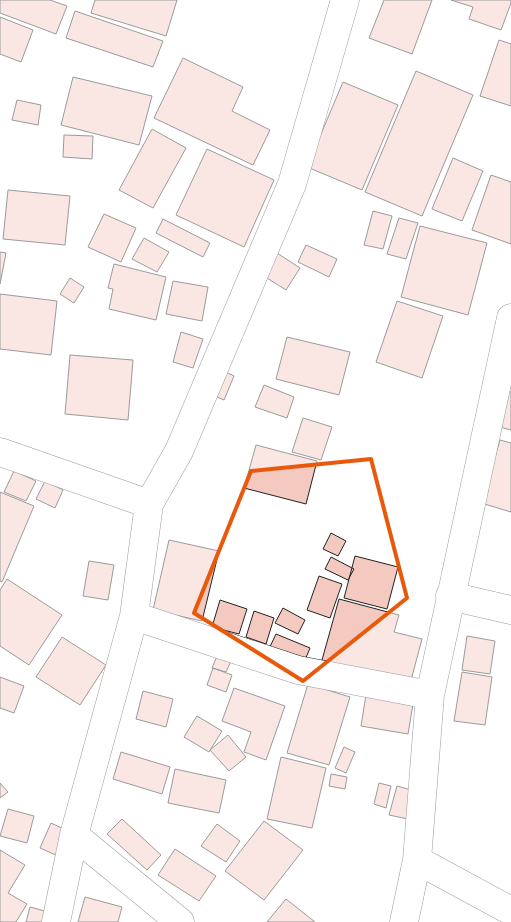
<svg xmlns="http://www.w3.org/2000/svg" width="511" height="922" viewBox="0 0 511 922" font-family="Barlow,sans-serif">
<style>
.building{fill:#f3c9c0;stroke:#222}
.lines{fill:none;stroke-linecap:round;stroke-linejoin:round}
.minor-casing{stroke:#222;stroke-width:29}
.minor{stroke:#fff;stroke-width:28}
.marked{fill:none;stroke:#e8590c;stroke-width:4;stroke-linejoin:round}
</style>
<rect width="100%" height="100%" fill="#fff"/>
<path class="building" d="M0 0H50L67 6 56 34 0 13Z
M95 0H177L166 36 91 13Z
M384 0H432L412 54 369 38Z
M451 0H511V3L501 30 469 19 473 7Z
M75 11 163 41 153 67 66 38Z
M0 17 33 30 21 62 0 54Z
M499 40 511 44V106L480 96Z
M183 58 243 87 232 111 270 130 253 165 154 118Z
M416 71 473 95 422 216 365 192Z
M73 77 152 96 139 145 61 125Z
M343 82 398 105 362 190 307 167Z
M17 100 41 105 38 125 12 120Z
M152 129 186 148 153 208 119 190Z
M64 135 93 136 92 159 63 157Z
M207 149 274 180 244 247 176 215Z
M453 158 483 171 462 221 432 209Z
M491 175 511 182V244L472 230Z
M8 190 70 196 65 245 3 239Z
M373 211 392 216 383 249 364 245Z
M104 214 136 228 121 262 88 247Z
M399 218 418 223 406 259 387 254Z
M163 219 210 243 203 257 156 233Z
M420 226 487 243 468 315 401 297Z
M144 238 169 252 157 272 132 259Z
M306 245 337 259 329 277 298 262Z
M274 251 300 268 286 290 259 273Z
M0 252 6 253 0 284Z
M114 264 166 277 156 320 109 309 113 289 108 288Z
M70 278 84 287 74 303 60 294Z
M173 281 208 287 202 321 166 314Z
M0 294 57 301 51 355 0 349Z
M397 301 443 316 422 378 376 362Z
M181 332 203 339 193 368 173 362Z
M287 337 350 352 339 395 276 379Z
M70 355 133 360 128 420 65 414Z
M219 369 234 376 224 400 208 393Z
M264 385 294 397 287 418 255 407Z
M507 390 511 392V430L496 426Z
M303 418 332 427 321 460 292 452Z
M500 440 511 443V512L481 503Z
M256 445 317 461 306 504 244 488Z
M14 471 36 481 26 501 4 492Z
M45 481 63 490 55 508 36 499Z
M0 492 34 506 2 582 0 581Z
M331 533 346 541 338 556 323 549Z
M169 540 219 551 202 621 153 610Z
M355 556 398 567 387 609 344 598Z
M331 557 354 569 348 580 325 569Z
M89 561 114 565 108 600 83 596Z
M319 576 342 584 330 618 307 610Z
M7 579 62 615 29 665 0 646V590Z
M339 599 399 615 394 632 422 639 410 684 322 660Z
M220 600 247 609 239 634 212 627Z
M283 608 305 620 298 634 275 623Z
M254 611 274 618 266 644 246 637Z
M276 634 310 648 303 665 268 651Z
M467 636 495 641 490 674 462 670Z
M62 637 106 665 80 705 36 677Z
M217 656 231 661 226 672 212 668Z
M213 668 232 675 226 692 207 685Z
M462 672 492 677 485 725 454 721Z
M0 677 24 686 14 713 0 708Z
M308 684 350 697 329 765 287 753Z
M234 688 285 706 266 760 244 752 251 732 222 721Z
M143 691 173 699 166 727 136 719Z
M366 695 413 704 408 734 361 726Z
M197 716 222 731 209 752 184 737Z
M228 735 246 757 229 771 210 750Z
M344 747 355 752 346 773 335 768Z
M121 752 170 767 162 794 113 779Z
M281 757 326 768 312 828 267 819Z
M175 769 226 780 219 813 168 803Z
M331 774 347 777 345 789 329 786Z
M0 783 8 792 0 798Z
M379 783 391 786 386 808 374 804Z
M397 786 415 791 408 819 389 815Z
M8 809 34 816 27 843 0 836Z
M122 819 161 855 147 870 107 834Z
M264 821 303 850 264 900 225 871Z
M51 823 68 831 58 856 40 848Z
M217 824 240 841 226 862 201 846Z
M175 849 216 876 199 901 158 875Z
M0 850 25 865 8 893 27 904 16 922H0Z
M85 897 122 907 118 922H78Z
M286 899 315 922H267Z
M30 907 52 913 50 922H26Z"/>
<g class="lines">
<defs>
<path id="minor" d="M0 452 149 504
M450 596 511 610
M134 616 298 670 430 695
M74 835 180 922
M417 860 511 911
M56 922 74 835 134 616 149 504 179 451 292 184 345 0
M404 922 417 860 430 695 511 318"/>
</defs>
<use href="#minor" class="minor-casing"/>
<use href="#minor" class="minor"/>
</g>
<path d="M0 0H511V922H0ZM371 459 407 598 303 681 194 613 251 471Z" fill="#fff" fill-opacity=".55" fill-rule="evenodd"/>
<path class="marked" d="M371 459 407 598 303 681 194 613 251 471Z"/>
</svg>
